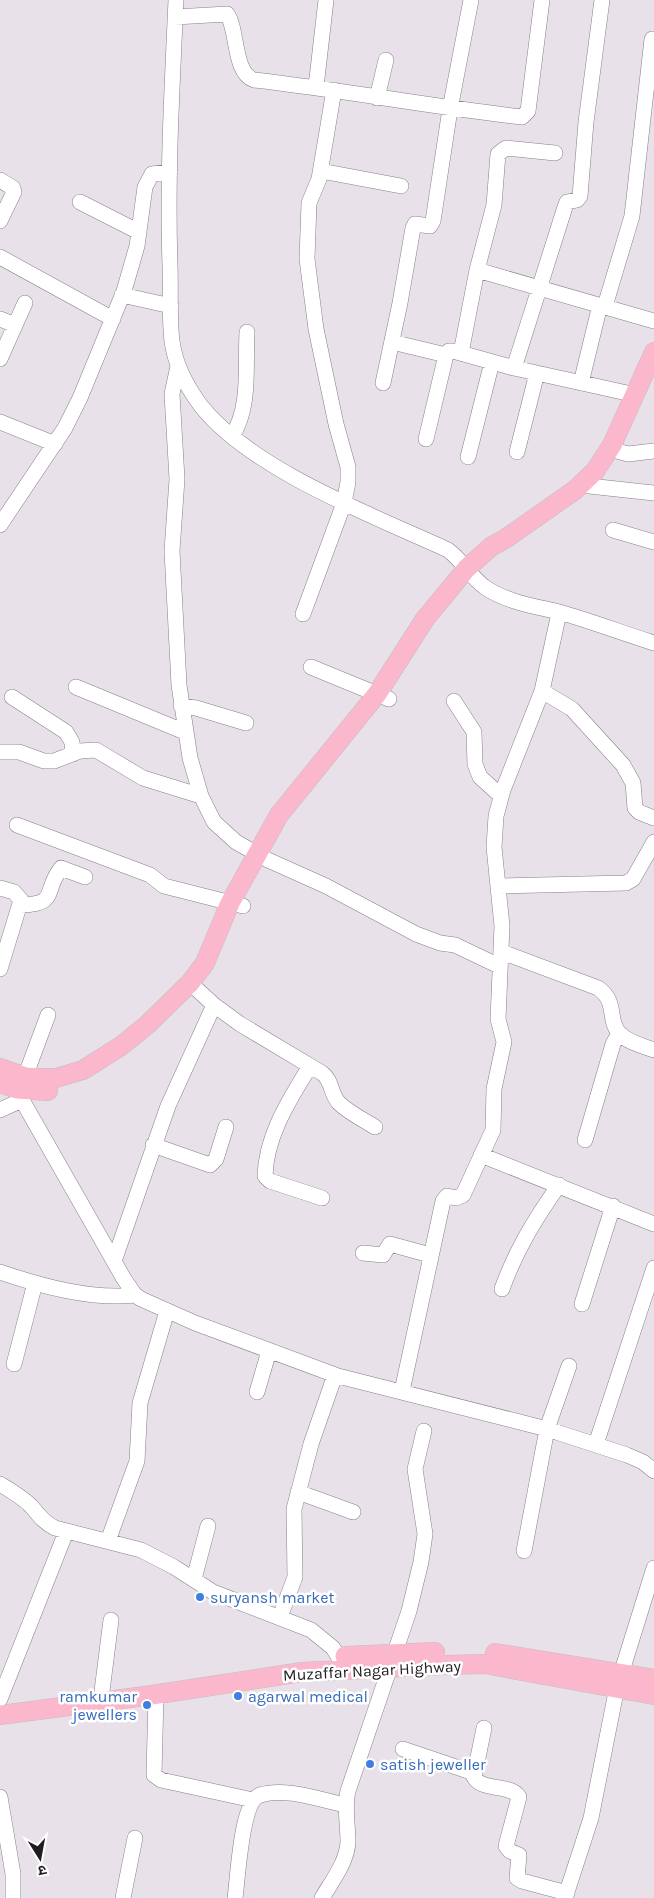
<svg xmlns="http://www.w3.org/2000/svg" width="654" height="1898" viewBox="0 0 654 1898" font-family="Karla,'Noto Sans Devanagari',sans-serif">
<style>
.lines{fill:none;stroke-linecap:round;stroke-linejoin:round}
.minor-casing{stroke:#878088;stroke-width:16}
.major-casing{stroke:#c0c0c1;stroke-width:20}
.minor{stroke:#fff;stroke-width:15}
.major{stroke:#fbb8cd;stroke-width:19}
.shop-dot{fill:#3f7fe0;stroke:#fff;stroke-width:2}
.labels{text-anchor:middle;stroke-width:5;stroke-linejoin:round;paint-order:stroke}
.shop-label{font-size:16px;fill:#366cbe;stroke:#fff;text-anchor:start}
.street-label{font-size:16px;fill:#1f1d20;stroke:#fff}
</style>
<rect width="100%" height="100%" fill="#e8e1e9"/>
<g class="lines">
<defs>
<path id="minor" d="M176 0C172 88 167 177 170 265 171 290 169 316 172 341 175 365 187 387 201 406 252 470 374 516 448 550 463 561 470 577 486 588 507 602 534 606 559 612 591 621 622 633 654 643
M175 17 227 14C238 29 233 73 254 80 343 90 432 107 522 117L528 111 542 0
M316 87 326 0
M377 98 386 60
M321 171 401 186
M0 180 13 188 14 192 0 221
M80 202 139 232
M0 257 113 319
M477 270 654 321
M122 295 171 306
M605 306 632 216 652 39
M0 319 15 325
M392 342 446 355 449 351H453L514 368 636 395
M461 353 477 270 494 205 498 154 506 148 555 153
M0 359 25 303
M178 366 172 394 177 479 172 551 179 685 190 758 201 796 214 822 236 842 268 860 326 886 416 934 440 943 455 945 499 966
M514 368 565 207 567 202 577 200 580 196 586 122 602 0
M383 383 400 303 413 228 415 224 430 226 433 221 450 109 471 0
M581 383 600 305
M0 422 55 444
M232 436C251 407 245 366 247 332
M426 439 446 355
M610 449 628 454 654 451
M517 452 537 373
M468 457 492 362
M580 485 654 493
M0 525 65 428 80 398 124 291 137 246 145 187 152 174 170 172
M613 530 654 542
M303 614 344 503 348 482V467L336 424 316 329 307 259 309 203 319 179 334 90
M311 667 389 699
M76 687 185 732
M542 691 572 709 623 765 633 783 635 808 639 812 654 818
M12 697 66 732 72 742 73 754
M454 701 474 732 475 764 480 777 501 796
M181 706 196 708 246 723
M0 752H19L44 761H54L80 751 96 750 143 778 201 796
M17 825 150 875 164 886 243 906
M499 886 626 883 633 879 654 842
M0 888 14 892 21 900 0 969
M21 905C59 904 43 891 61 868L85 877
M502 952 598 988C618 1002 607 1019 619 1033 627 1042 643 1046 654 1050
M214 1005 240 1024 322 1073C333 1081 330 1094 339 1103 349 1113 364 1120 375 1127
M310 1066C290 1099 266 1135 265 1176L270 1181 322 1198
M25 1077 48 1015
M16 1081 22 1100 124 1279 135 1295 141 1299 195 1323 338 1376 547 1429 627 1455 643 1462 654 1471
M0 1110 22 1100
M585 1140 613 1044 619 1033
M153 1145 210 1165 216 1159 226 1127
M481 1155 654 1224
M363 1253 383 1255 390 1244 430 1255
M114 1261 168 1106 214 1005 190 983
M0 1272C41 1286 91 1300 135 1295
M502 1289C516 1250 535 1219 559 1185
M582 1304 613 1206
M14 1364 35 1283
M402 1391 443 1201 447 1196 456 1198 463 1195 493 1130 494 1089 504 1042 498 1019 502 926 494 847 496 816 503 790 542 691 559 613
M257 1392 269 1351
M596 1444 654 1268
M0 1484C10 1490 22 1497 31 1506 39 1515 43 1522 55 1528L141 1550 174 1567 213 1592 311 1630 333 1648 345 1668
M298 1492 353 1512
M108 1541 137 1461 140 1403 167 1311
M524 1551 547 1429 569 1366
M194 1579 208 1526
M280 1617 295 1577 294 1509 311 1444 335 1375
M102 1691 111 1620
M156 1695 154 1775 161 1780 253 1800
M0 1699 66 1532
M484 1728 474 1777C482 1792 510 1783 519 1797L506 1846 510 1851 519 1855 517 1878 522 1881 567 1893
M403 1749 474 1773
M0 1797 13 1874V1898
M123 1898 135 1838
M235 1898C238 1878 241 1801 260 1795 286 1787 320 1800 345 1805
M322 1898C332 1881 347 1862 348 1842 348 1824 344 1808 348 1791L409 1611 421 1562 425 1534 415 1469 424 1431
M565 1898 591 1818 617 1687 654 1568"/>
<path id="major" d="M0 1068 25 1077 39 1078H56L83 1070 121 1046 147 1025 190 983 205 963 230 903 279 815 377 694 425 619 467 568 492 546 505 539 575 490 595 471 612 445 654 352
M0 1083 17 1089 48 1091
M495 1653 654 1679
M345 1656 435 1652
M0 1715 145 1696 302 1672 445 1665 485 1664 654 1695"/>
</defs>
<use href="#minor" class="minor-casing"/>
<use href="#major" class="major-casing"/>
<use href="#minor" class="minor"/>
<use href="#major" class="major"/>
</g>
<g class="shop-dot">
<circle cx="200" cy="1597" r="5"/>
<circle cx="238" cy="1696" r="5"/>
<circle cx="147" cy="1705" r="5"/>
<circle cx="370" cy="1764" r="5"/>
</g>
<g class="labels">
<g class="shop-label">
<text x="210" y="1603">suryansh market</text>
<text x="137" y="1702" text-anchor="end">ramkumar<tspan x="137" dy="18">jewellers</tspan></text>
<text x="248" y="1702">agarwal medical</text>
<text x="380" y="1770">satish jeweller</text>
</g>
<g class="street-label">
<text transform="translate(372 1670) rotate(-3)" y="6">Muzaffar Nagar Highway</text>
</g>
</g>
<g transform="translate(40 1858) rotate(169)" stroke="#ffffff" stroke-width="4" paint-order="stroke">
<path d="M0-4L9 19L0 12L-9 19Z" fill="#1f1d20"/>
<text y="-8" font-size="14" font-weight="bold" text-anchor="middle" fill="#1f1d20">उ</text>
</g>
</svg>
